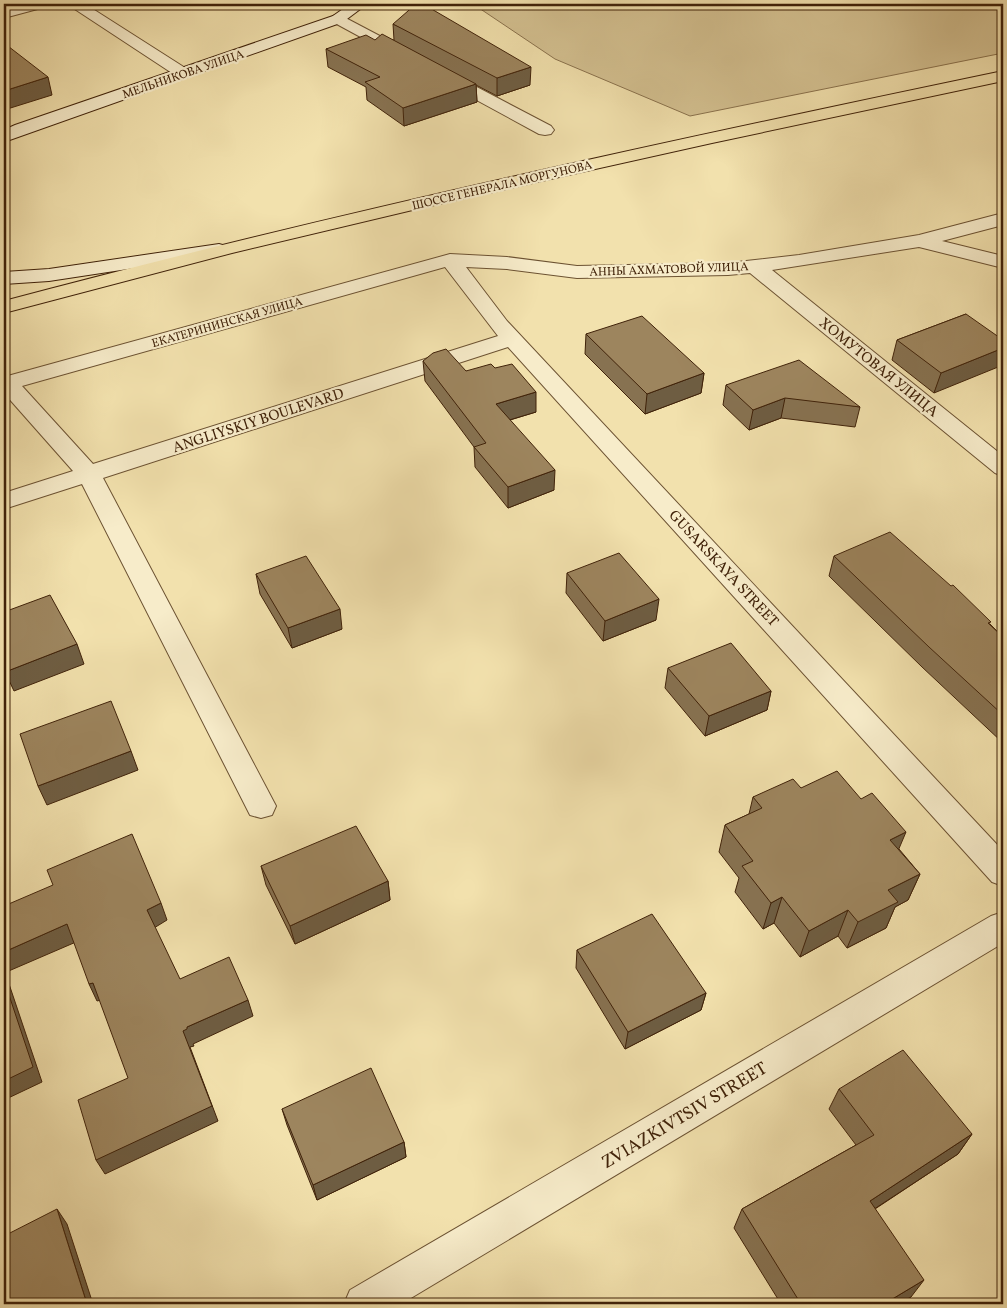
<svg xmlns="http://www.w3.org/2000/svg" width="1007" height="1308" viewBox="0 0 1007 1308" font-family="Vollkorn,serif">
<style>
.green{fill:#d4c191;stroke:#8a724d}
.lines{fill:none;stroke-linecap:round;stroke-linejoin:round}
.street-casing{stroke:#6c5232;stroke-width:2}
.secondary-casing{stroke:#402209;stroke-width:2}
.primary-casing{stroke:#402209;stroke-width:2}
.street{fill:#f7ecca;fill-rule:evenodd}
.secondary{fill:#f7ecca;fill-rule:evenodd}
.primary{fill:#f2e1ad;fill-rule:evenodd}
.wall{fill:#877251;stroke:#402209}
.shaded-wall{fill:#6e5d42;stroke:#402209}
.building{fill:#9d855e;stroke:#402209}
.labels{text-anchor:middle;stroke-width:4.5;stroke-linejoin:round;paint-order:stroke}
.far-street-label{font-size:12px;fill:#402209;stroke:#f7ecca}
.street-label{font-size:15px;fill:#402209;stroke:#f7ecca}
.near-street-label{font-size:18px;fill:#402209;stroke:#f7ecca}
</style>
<rect width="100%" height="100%" fill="#f2e1ad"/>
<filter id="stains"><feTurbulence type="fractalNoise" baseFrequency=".004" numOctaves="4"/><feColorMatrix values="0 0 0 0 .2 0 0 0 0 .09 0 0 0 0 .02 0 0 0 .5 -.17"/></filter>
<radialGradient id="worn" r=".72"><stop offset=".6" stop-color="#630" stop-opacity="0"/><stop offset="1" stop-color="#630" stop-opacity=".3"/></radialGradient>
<path class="green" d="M485 4H1003V53L690 116 555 59 476 6Z"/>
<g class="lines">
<defs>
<path id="street" d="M23 4H48L45 7 4 18V8Z
M67 4H85L190 71 192 74 190 77H178Z
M338 14 551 126 554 130 551 134 545 135 539 134 333 22 330 19 333 16Z
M1003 213V225L942 241 1003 256V268L919 247 772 270 1003 456V476L995 473 750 273 728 275 577 278 507 269 466 267 507 321 1003 851V886L992 882 508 347 103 478 276 806 272 815 261 818 250 815 82 484 4 509V493L73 471 4 393V377L450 254 507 257 577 266 728 263 799 255 919 235ZM445 267 498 336 93 464 22 386Z
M1003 912V943L401 1304H344L350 1290 991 916Z"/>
<path id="secondary" d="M350 4H367L343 22 4 142V130L15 125 333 16Z
M219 244 226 246 229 250 226 254 49 281 4 284V272L49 269Z"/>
<path id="primary" d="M1003 71V81L712 143 421 208 232 253 4 313V301C334 213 668 141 1003 71Z"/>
</defs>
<use href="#street" class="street-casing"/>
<use href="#secondary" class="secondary-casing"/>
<use href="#primary" class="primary-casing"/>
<use href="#street" class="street"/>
<use href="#secondary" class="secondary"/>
<use href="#primary" class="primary"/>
</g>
<path class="wall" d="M393 24 530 85 497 96 476 85 477 102 404 126 367 100 366 87 328 67 326 49 394 40Z
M966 314 934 393 892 360 897 340Z
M586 334 704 373 701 393 645 414 585 354Z
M423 361 466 371 536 412 510 420 554 490 508 508 475 467 474 447 425 381Z
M726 385 860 407 855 427 781 418 749 430 723 405Z
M834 556 990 624 1003 637V743L922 667 829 576Z
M567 573 656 620 603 641 566 593Z
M256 574 342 629 292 648 260 594Z
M668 668 771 691 767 710 705 736 665 688Z
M801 788 899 849 920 874 908 900 895 907 886 928 847 948 838 936 800 957 774 923 763 929 735 892 739 878 719 852 725 825 749 814 753 797Z
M261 866 388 881 390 900 295 944 266 885Z
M577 950 706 993 701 1010 625 1049 576 968Z
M839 1089 972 1134 958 1154 875 1209 911 1297 898 1304H781L734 1228 742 1209 856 1145 829 1109Z
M282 1109 404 1142 406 1157 317 1200 287 1125Z"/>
<path class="shaded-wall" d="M531 67 530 85 497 96V78Z
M48 77 52 95 4 110V91Z
M476 84 477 102 404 126 403 108Z
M1003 348V365L934 393 941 373Z
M704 373 701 393 645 414 647 394Z
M536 392V412L496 424V404Z
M785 398 781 418 749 430 753 410Z
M555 470 554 490 508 508V487Z
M659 599 656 620 603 641 605 621Z
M340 609 342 629 292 648 288 628Z
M77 644 84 664 14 691 5 672Z
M771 691 767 710 705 736 709 716Z
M131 751 138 770 47 805 38 786Z
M906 832 895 858 890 840Z
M920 874 908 900 895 907 886 928 847 948 858 922 888 890Z
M388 881 390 900 295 944 290 926Z
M782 897 774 923 763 929 771 903Z
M161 903 167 920 154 928 147 910Z
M848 910 838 936 800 957 809 931Z
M67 924 76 942 4 973 7 978 42 1082 4 1100V952Z
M93 983 101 1000 97 1001 89 984Z
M706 993 701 1010 625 1049 628 1032Z
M248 1000 253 1016 193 1044 194 1046 190 1047 218 1121 105 1174 96 1160 183 1031 187 1027Z
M972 1134 958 1154 859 1219 870 1201Z
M404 1142 406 1157 317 1200 313 1185Z
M57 1209 67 1224 93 1304H87Z
M924 1280 911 1297 898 1304H884Z"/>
<path class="building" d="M416 4H423L531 67 497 78 393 24Z
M382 34 476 84 403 108 365 82 380 77 326 49 366 35 375 40Z
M4 43 48 77 4 91Z
M966 314 1003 340V348L941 373 897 340Z
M642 316 704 373 647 394 586 334Z
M446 349 466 371 491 364 495 368 512 364 536 392 496 404 555 470 508 487 474 447 486 443 423 361 433 353Z
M799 360 860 407 785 398 753 410 726 385Z
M890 532 951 586 953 585 991 622 988 623 1003 637V715L929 647 834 556Z
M619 553 659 599 605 621 567 573Z
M306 556 340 609 288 628 256 574Z
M50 595 77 644 5 672 4 669V612Z
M731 643 771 691 709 716 668 668Z
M111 701 131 751 38 786 20 734Z
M837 771 861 799 872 793 906 832 890 840 920 874 888 890 898 902 858 922 848 910 809 931 782 897 771 903 742 866 753 861 725 825 762 808 753 797 793 779 801 788Z
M356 826 388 881 290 926 261 866Z
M132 834 161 903 147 910 180 979 229 957 248 1000 187 1027V1029L183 1031 212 1106 96 1160 78 1100 128 1078 93 983 89 984 67 924 4 952V906L53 885 47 870Z
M652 914 706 993 628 1032 577 950Z
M4 980 33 1067 4 1081Z
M903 1050 972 1134 870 1201 924 1280 884 1304H801L742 1209 874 1135 839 1089Z
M371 1068 404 1142 313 1185 282 1109Z
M57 1209 87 1304H4V1236Z"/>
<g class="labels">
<g class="far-street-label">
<text transform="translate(183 74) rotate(-19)" y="4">МЕЛЬНИКОВА УЛИЦА</text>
<text transform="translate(502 185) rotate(-13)" y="4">ШОССЕ ГЕНЕРАЛА МОРГУНОВА</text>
<text transform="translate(669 269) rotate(-2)" y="4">АННЫ АХМАТОВОЙ УЛИЦА</text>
<text transform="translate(227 322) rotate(-16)" y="4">ЕКАТЕРИНИНСКАЯ УЛИЦА</text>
</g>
<g class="street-label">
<text transform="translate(879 367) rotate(39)" y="5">ХОМУТОВАЯ УЛИЦА</text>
<text transform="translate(258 420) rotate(-18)" y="5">ANGLIYSKIY BOULEVARD</text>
<text transform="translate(724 568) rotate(47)" y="5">GUSARSKAYA STREET</text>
</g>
<g class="near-street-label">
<text transform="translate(684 1115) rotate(-31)" y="6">ZVIAZKIVTSIV STREET</text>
</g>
</g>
<rect width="1007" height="1308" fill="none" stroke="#f2e1ad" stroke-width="20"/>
<rect x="5" y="5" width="997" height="1298" fill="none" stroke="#402209" stroke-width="2.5"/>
<rect x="10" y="10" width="987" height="1288" fill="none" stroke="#402209"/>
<rect width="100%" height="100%" filter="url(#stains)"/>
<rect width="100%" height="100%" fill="url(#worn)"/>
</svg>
